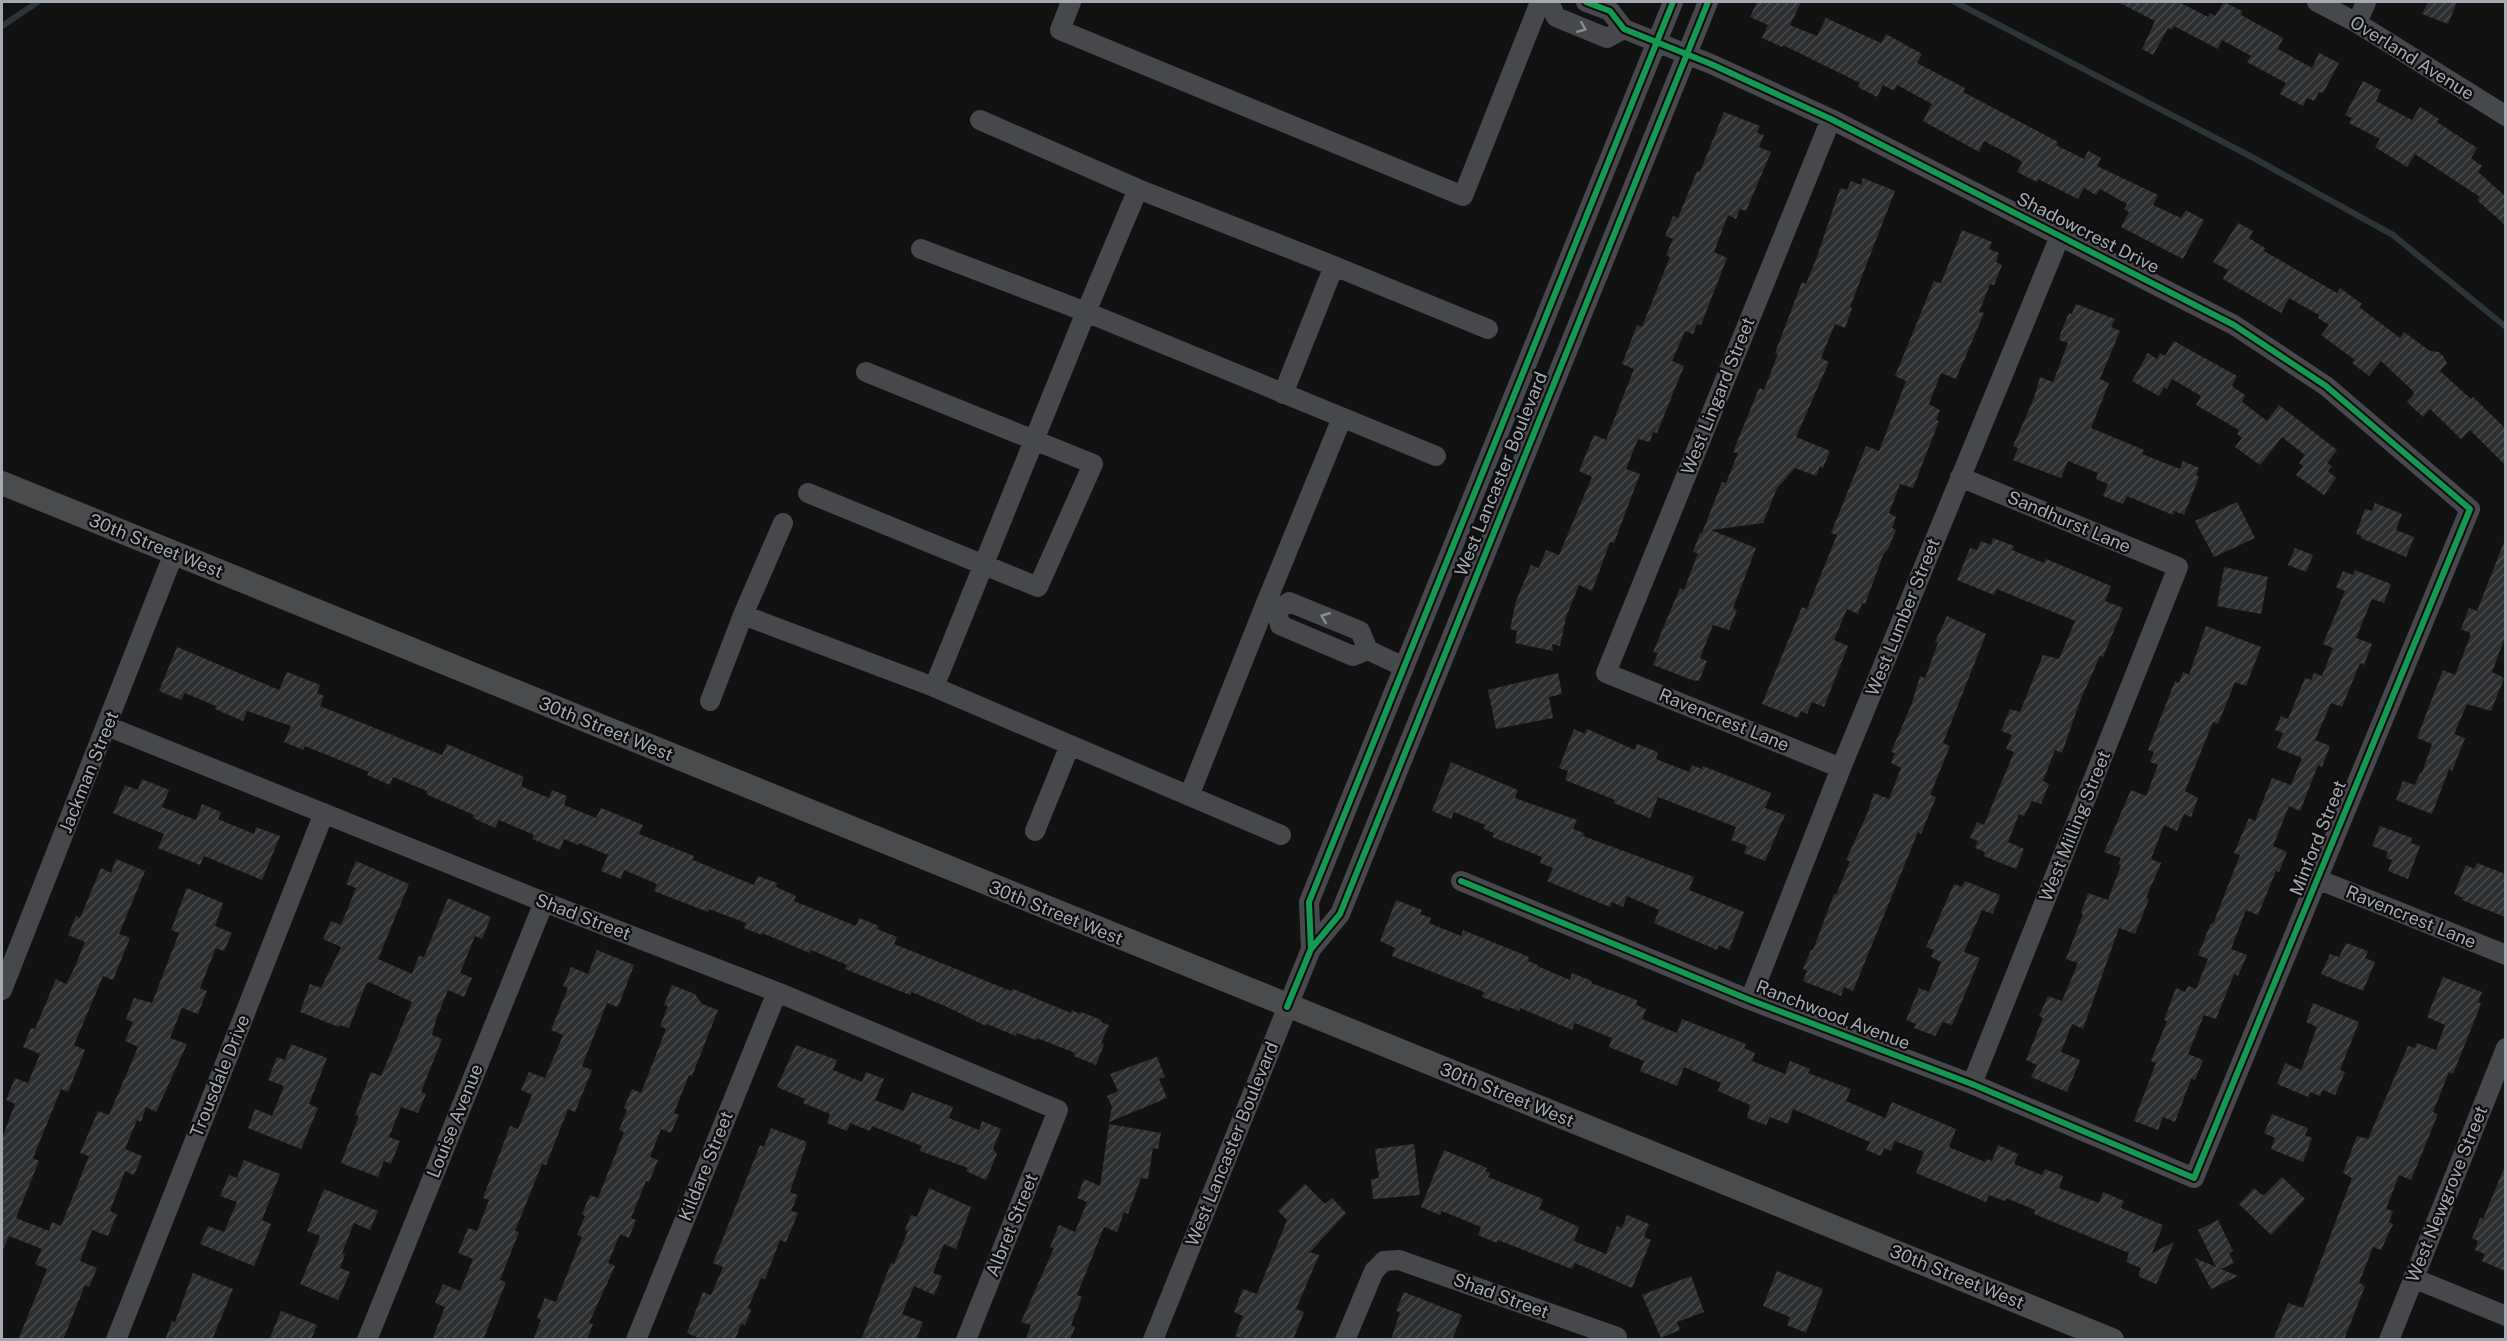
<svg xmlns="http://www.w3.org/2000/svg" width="2507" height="1341" viewBox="0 0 2507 1341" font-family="'Public Sans',sans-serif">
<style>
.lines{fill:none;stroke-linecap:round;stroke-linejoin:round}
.stream{stroke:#2c3438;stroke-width:6}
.building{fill:url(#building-hatch)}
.minor{stroke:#47484b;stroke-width:20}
.major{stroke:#4a4b4d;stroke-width:24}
.cycleway-casing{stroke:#0d0d0e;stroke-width:10}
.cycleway{stroke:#139951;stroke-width:6}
.oneway{stroke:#898d93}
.labels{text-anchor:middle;stroke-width:4.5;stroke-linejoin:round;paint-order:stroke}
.street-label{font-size:18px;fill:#a5aab2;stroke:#0d0d0e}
</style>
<defs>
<pattern id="building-hatch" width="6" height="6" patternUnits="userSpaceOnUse" patternTransform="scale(1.5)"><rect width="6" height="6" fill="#2e2f30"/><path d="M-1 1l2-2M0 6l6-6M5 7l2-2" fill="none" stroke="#494a4c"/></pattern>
</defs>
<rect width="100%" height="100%" fill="#121213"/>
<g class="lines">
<path class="stream" d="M1955 2 2250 156 2393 235 2506 327
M2 26 38 2"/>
</g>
<path class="building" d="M1757 2H1801L1790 25 1817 36 1826 18 1881 43 1886 34 1922 54 1917 63 1965 88 1963 92 2058 142 2056 145 2084 159 2088 151 2101 158 2097 166 2158 195 2153 205 2181 218 2186 210 2204 220 2183 259 2121 227 2129 212 2124 209 2127 204 2100 189 2096 195 2084 188 2078 199 2038 179 2037 182 2017 172 2022 163 2020 160 1984 141 1979 152 1923 121 1932 104 1897 85 1894 91 1883 85 1877 97 1858 87 1860 83 1783 45 1782 47 1762 38 1768 25 1750 17Z
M2118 2H2179L2208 17 2210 13 2215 16 2224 2 2242 11 2241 15 2283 38 2278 49 2312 68 2319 53 2339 63 2323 93 2319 92 2314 101 2307 98 2303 106 2280 94 2286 83 2247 62 2251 56 2222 40 2218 49 2174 26 2172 30 2168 28 2153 55 2142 49 2155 21Z
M2428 2H2457L2448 24 2422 14Z
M2363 81 2381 90 2376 101 2412 120 2420 107 2439 119 2437 122 2477 148 2471 158 2482 166 2478 172 2505 196V225L2477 200 2480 197 2445 174 2415 154 2407 167 2375 147 2380 139 2349 123 2352 118 2345 115Z
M1724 112 1760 126 1757 133 1764 135 1759 147 1771 152 1746 211 1740 209 1736 219 1728 215 1714 252 1727 258 1701 325 1697 324 1693 334 1685 331 1672 361 1684 366 1657 433 1653 432 1650 442 1638 439 1626 469 1640 474 1614 543 1610 542 1592 591 1579 585 1566 617 1560 646 1552 644 1553 651 1515 643 1517 631 1510 629 1516 601 1531 565 1539 568 1546 550 1559 555 1592 477 1579 471 1594 435 1606 440 1634 369 1622 364 1637 325 1642 327 1670 257 1666 255 1673 239 1665 236 1673 216 1678 218 1697 171 1700 172Z
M1863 178 1895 191 1850 307 1852 308 1845 328 1835 324 1821 358 1829 362 1796 437 1830 451 1823 468 1820 466 1816 476 1795 468 1777 488 1763 523 1711 530 1756 548 1733 608 1737 610 1729 630 1713 625 1700 658 1707 661 1699 681 1692 680 1653 665 1658 653 1653 652 1680 588 1684 590 1698 553 1693 552 1700 533H1702L1722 482 1726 483 1738 453 1733 452 1759 388 1764 390 1778 354 1775 353 1802 282 1806 284 1818 254 1840 188 1847 190 1851 181 1861 185Z
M2238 223 2253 231 2249 238 2265 248 2264 251 2337 293 2340 288 2362 304 2359 307 2400 338 2404 332 2430 351 2439 352 2443 356 2447 363 2440 371 2471 399 2473 397 2505 428V465L2470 430 2461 439 2430 409 2423 417 2407 402 2414 394 2412 390 2381 361 2369 376 2352 363 2355 360 2321 335 2329 325 2318 318 2319 315 2289 298 2281 313 2223 279 2228 270 2213 262Z
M1962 230 1992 242 1989 249 1999 253 1996 262 2002 265 1994 285 1990 284 1979 312 1984 313 1956 379 1941 373 1929 404 1940 410 1936 420 1939 421 1913 488 1900 484 1889 513 1896 517 1892 528 1896 530 1888 549 1883 555 1865 604 1862 603 1858 614 1847 609 1834 640 1848 646 1824 707 1812 702 1807 714 1801 711 1798 718 1762 704 1802 607 1807 609 1837 535 1831 533 1866 446 1879 451 1906 381 1895 376 1934 281 1941 283Z
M2076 304 2115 319 2111 327 2120 331 2100 379 2109 383 2091 428 2144 450 2142 454 2180 469 2183 461 2199 468 2196 475 2199 477 2184 515 2174 511 2173 515 2127 496 2123 504 2103 496 2108 484 2096 479 2098 473 2068 461 2061 478 2013 460 2018 448 2013 446 2034 398 2040 377 2053 382 2068 343 2059 340 2061 332 2069 313 2072 314Z
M2174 341 2237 376 2232 386 2245 395 2242 402 2267 421 2279 405 2337 450 2327 463 2332 466 2328 471 2336 478 2324 495 2296 475 2303 466 2299 463 2305 455 2282 437 2260 465 2235 447 2242 438 2237 434 2239 430 2196 405 2201 396 2172 379 2167 389 2164 387 2159 396 2132 381 2148 353 2157 359 2160 353 2165 356Z
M2237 502 2255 538 2214 557 2195 521Z
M2375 503 2402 514 2396 530 2414 537 2406 557 2361 538 2362 536 2356 534 2365 509 2372 511Z
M1993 538 2014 546 2012 550 2044 563 2046 559 2111 586 2105 601 2123 608 2103 657 2100 656 2080 701 2062 753 2055 750 2043 781 2049 784 2041 804 2032 801 2024 816 2019 814 2008 842 2024 849 2016 869 1984 856 1985 852 1975 848 1978 841 1970 838 1977 822 1984 825 2014 752 2006 749 2012 735 2001 731 2010 709 2020 712 2043 655 2059 659 2075 621 1997 589 1994 595 1957 580 1970 548 1977 550 1981 541 1991 545Z
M2504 542 2505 637 2492 672 2504 678 2491 711 2467 704 2454 734 2465 738 2452 771 2449 769 2432 814 2396 800 2403 781 2415 785 2420 773H2422L2432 744 2417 738 2443 670 2455 675 2470 637V633L2461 629 2469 608 2477 611Z
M2295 548 2313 555 2306 572 2288 565Z
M2224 567 2268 577 2261 614 2217 606Z
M2355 570 2391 584 2384 603 2372 599 2356 638 2372 644 2364 665 2360 663 2342 707 2331 703 2315 740 2330 746 2322 767 2318 765 2300 811 2289 806 2273 846 2287 852 2279 872 2276 871 2258 915 2246 910 2231 949 2247 955 2238 976 2234 974 2216 1019 2204 1015 2188 1054 2203 1060 2195 1080 2191 1079 2175 1122 2163 1117 2158 1130 2134 1121 2156 1063 2151 1061 2167 1021 2164 1020 2176 988 2185 992 2188 986 2196 989 2208 959 2198 955 2211 923 2213 924 2240 855 2234 853 2249 818 2255 821 2272 778 2291 785 2302 758 2277 748 2283 733 2275 730 2281 716 2288 719 2305 678 2311 680 2314 673 2322 676 2333 648 2323 644 2345 591 2336 587 2343 571 2353 575Z
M1947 616 1986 634 1943 743 1950 746 1930 795 1936 797 1921 834 1918 832 1853 991 1844 987 1841 996 1803 981 1807 971 1803 969 1811 950H1813L1834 894 1836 895 1850 861 1846 860 1867 814 1874 793 1889 799 1901 768 1891 763 1895 753 1891 752 1912 703 1920 676 1925 678 1938 643 1935 642Z
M2206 626 2261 647 2246 686 2235 682 2218 724 2213 722 2185 791 2198 798 2191 817 2184 814 2177 831 2164 825 2151 859 2161 863 2146 898 2149 899 2135 934 2119 928 2083 1029 2072 1024 2061 1052 2080 1060 2067 1092 2031 1077 2037 1065 2026 1060 2043 1018 2039 1016 2048 996 2062 1001 2078 963 2066 959 2083 914 2081 913 2088 893 2108 900 2121 865 2118 864 2121 858 2104 852 2131 790 2146 796 2158 765 2150 762 2154 752 2148 750 2175 681 2179 683 2183 672 2189 675Z
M177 647 279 690 287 672 320 685 317 693 324 696 320 706 442 755 447 744 524 777 521 786 549 798 552 790 567 796 564 805 596 818 601 808 643 825 639 834 694 856 693 860 754 885 758 876 777 883 776 887 796 896 794 901 856 926 859 918 879 926 877 929 897 937 894 944 1011 991 1013 989 1071 1013 1072 1010 1080 1014 1081 1012 1102 1020 1101 1022 1109 1025 1101 1043 1104 1044 1096 1065 1074 1056 1075 1053 1037 1038 1036 1040 1017 1033 1016 1036 987 1024 986 1026 947 1007 912 992 910 995 845 969 847 965 811 950 810 953 762 933V935L744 928 746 923 709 909 708 912 654 891 657 884 624 870 621 879 601 871 608 855 579 843 578 845 564 839 560 850 532 839 534 835 499 820 495 828 473 818 474 815 426 794 427 791 393 777 390 785 367 775 369 772 305 746 303 750 284 742 291 726 247 711 243 721 215 709 216 706 185 693 181 700 159 691Z
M1558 673 1562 694 1549 697 1553 718 1496 729 1488 690Z
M1574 729 1585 734 1587 729 1635 750 1637 744 1658 752 1656 759 1689 772 1692 765 1702 769 1703 766 1771 793 1765 808 1785 815 1765 861 1744 853 1747 846 1731 840 1736 827 1658 797 1650 818 1614 803 1615 800 1565 780 1568 771 1559 768Z
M1451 762 1518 790 1515 798 1577 820 1573 829 1584 833 1583 836 1694 877 1689 890 1744 912 1729 950 1719 945 1717 950 1654 923 1659 910 1627 896 1623 907 1612 902 1610 907 1547 881 1553 868 1540 863 1542 857 1492 837 1494 833 1484 829 1485 825 1454 812 1451 819 1432 811Z
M142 779 169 790 162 807 196 820 202 804 221 812 218 819 254 834 256 827 280 836 262 880 204 856 200 865 158 848 164 834 113 813 125 785 138 790Z
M2380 826 2412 838 2411 843 2420 846 2408 879 2388 871 2392 860 2386 858 2388 852 2372 846Z
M116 859 145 871 119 934 130 938 113 980 103 976 74 1045 85 1050 68 1092 61 1089 33 1158 39 1161 16 1218 49 1231 52 1222 61 1226 89 1156 80 1153 98 1111 109 1115 138 1047 125 1041 133 1022 126 1019 134 998 152 1003 179 933 171 930 187 888 223 903 215 926 232 933 224 951 216 948 200 988 207 991 198 1014 182 1008 170 1038 187 1044 156 1112 146 1107 141 1122 137 1120 125 1149 142 1156 134 1175 125 1171 110 1211 117 1214 108 1236 92 1230 80 1261 97 1268 89 1287 85 1285 63 1340H18L47 1269 35 1264 42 1249 9 1236 2 1252V1138L15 1104 6 1100 15 1078 28 1083 40 1054 23 1047 31 1028 35 1029 56 979 66 984 73 971 85 942 68 935 76 916 80 918 101 868 111 873Z
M356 861 409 884 378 959 412 974 419 956 424 957 448 898 491 917 482 939 475 936 460 973 472 978 464 997 448 990 436 1020 432 1035 442 1039 421 1092 426 1094 418 1113 401 1107 389 1137 400 1141 391 1164 384 1161 378 1177 341 1163 359 1116 355 1115 371 1072 381 1076 412 1002 369 982 366 984 349 1028 340 1025 339 1027 300 1012 310 984 321 988 341 947 323 939 331 921 341 925 356 888 346 884Z
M2477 863 2505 874V917L2462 900 2463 898 2454 894 2466 865 2474 869Z
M1965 881 2000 895 1993 914 1982 910 1964 952 1980 958 1952 1025 1943 1022 1935 1036 1914 1028 1916 1024 1906 1020 1919 988 1929 992 1941 962 1931 957 1934 950 1926 947 1954 884 1962 887Z
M1396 900 1422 910 1420 914 1431 918 1429 923 1461 936 1463 930 1529 957 1528 961 1538 965 1537 966 1570 980 1572 973 1592 981 1591 983 1637 1000 1636 1005 1646 1009 1642 1019 1677 1033 1682 1019 1746 1044 1744 1048 1755 1053 1752 1061 1785 1074 1790 1061 1810 1069 1808 1073 1851 1089 1846 1101 1885 1118 1892 1102 1956 1129 1949 1147 1985 1162 1986 1159 1992 1161 1998 1145 2018 1154 2014 1164 2042 1175 2045 1169 2063 1176 2059 1188 2099 1203 2103 1192 2124 1201 2121 1208 2163 1225 2152 1253 2174 1242 2160 1276 2156 1284 2138 1276 2141 1268 2126 1262 2129 1253 2034 1214 2035 1210 2006 1198 2005 1201 1989 1195 1986 1202 1916 1173 1924 1152 1895 1141 1891 1151 1884 1148 1881 1156 1866 1150 1870 1142 1793 1109 1788 1124 1770 1117 1766 1125 1747 1118 1750 1105 1718 1091 1721 1083 1684 1067 1677 1086 1640 1071 1644 1061 1609 1047 1612 1038 1575 1023 1572 1030 1520 1008 1519 1011 1482 997 1484 992 1392 956 1395 948 1380 941Z
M2346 943 2368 951 2365 958 2375 962 2363 991 2321 974 2330 954 2339 957Z
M597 950 634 965 618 1007 607 1003 582 1066 592 1070 575 1112 568 1109 546 1165 542 1164 515 1231 519 1232 500 1280 506 1282 483 1340H432L445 1307 435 1303 443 1284 460 1291 473 1259 458 1253 468 1228 477 1231 489 1200 483 1198 510 1126 518 1129 532 1095 521 1090 529 1072 545 1078 563 1035 551 1030 568 988 563 986 571 967 588 974Z
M2443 977 2482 992 2478 1002 2481 1004 2453 1074 2449 1072 2433 1112 2438 1114 2411 1180 2399 1175 2386 1209 2393 1211 2389 1222 2393 1224 2381 1250 2373 1247 2359 1283 2365 1286 2344 1340H2273L2288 1303 2303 1308 2352 1178 2343 1173 2357 1136 2368 1139 2408 1046 2415 1048 2417 1043 2436 1050 2445 1025 2427 1017Z
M672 985 695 994 702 1004 718 1010 692 1076 689 1075 674 1113 679 1115 671 1133 661 1129 650 1157 658 1160 649 1182 646 1181 631 1218 636 1220 629 1238 620 1234 608 1263 615 1266 589 1323 593 1324 587 1340H533L541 1320 537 1318 545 1298 556 1302 582 1237 577 1235 585 1216 582 1214 590 1195 598 1198 624 1132 619 1130 627 1110 624 1108 632 1089 641 1093 666 1029 660 1026 668 1006 664 1005Z
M2313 1003 2359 1022 2340 1070 2345 1072 2335 1095 2323 1090 2320 1096 2310 1092 2308 1097 2277 1084 2285 1063 2301 1070 2303 1065 2317 1027 2306 1022Z
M291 1044 327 1058 309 1104 318 1108 301 1149 248 1128 255 1109 272 1116 284 1086 268 1080 277 1057 285 1060Z
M796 1045 837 1060 833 1070 862 1082 866 1072 884 1079 875 1100 903 1111 912 1092 953 1107 949 1118 979 1130 982 1121 1001 1129 993 1149 997 1154 986 1180 966 1171 968 1168 920 1151 922 1146 872 1126 870 1131 850 1123 847 1131 827 1123 830 1114 803 1103 805 1099 777 1087Z
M1157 1057 1165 1077 1159 1079 1167 1098 1109 1122 1112 1107 1107 1096 1118 1091 1110 1074Z
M2272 1114 2308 1128 2305 1135 2312 1138 2303 1162 2271 1149 2275 1138 2264 1133Z
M1109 1124 1161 1133 1158 1149 1153 1148 1148 1179 1141 1178 1128 1214 1124 1212 1117 1232 1104 1227 1077 1295 1082 1297 1071 1325 1075 1327 1070 1340H1025L1031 1325 1021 1322 1054 1248 1050 1247 1059 1225 1075 1232 1087 1202 1077 1198 1084 1179 1100 1186Z
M771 1128 807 1142 790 1192 798 1195 791 1211 798 1213 786 1242 780 1240 765 1279 761 1278 748 1308 751 1310 745 1325 741 1324 735 1340H703L687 1333 703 1292 711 1295 723 1267 713 1263 760 1145 764 1147Z
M1414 1144 1420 1195 1373 1199 1371 1179 1379 1178 1375 1149Z
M1444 1150 1487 1168 1485 1171 1490 1173 1488 1177 1543 1199 1539 1209 1579 1227 1574 1241 1606 1254 1617 1226 1622 1228 1627 1215 1649 1224 1644 1237 1651 1240 1632 1288 1575 1263 1572 1269 1498 1240 1497 1243 1478 1235 1481 1227 1442 1211 1440 1215 1421 1207Z
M244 1160 280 1174 262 1220 271 1224 254 1266 200 1244 208 1226 224 1232 237 1202 220 1196 229 1175 237 1178Z
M2505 1166V1271L2482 1261 2485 1254 2475 1250 2478 1241 2472 1238 2480 1218 2483 1219Z
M2282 1177 2305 1199 2271 1235 2239 1204 2254 1188 2262 1195 2265 1194Z
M1305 1184 1325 1204 1332 1198 1346 1213 1310 1252 1319 1255 1296 1309 1304 1312 1293 1340H1245L1235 1336 1243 1316 1234 1312 1243 1289 1257 1294 1287 1220 1278 1211Z
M929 1188 971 1207 956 1249 944 1244 933 1273 942 1276 934 1295 914 1286 902 1314 923 1322 916 1340H861L891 1263 894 1264 908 1231 905 1230 911 1215 917 1217Z
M324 1189 378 1211 370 1230 354 1223 342 1253 345 1254 340 1268 350 1272 338 1300 300 1284 320 1236 307 1231Z
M2218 1220 2233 1251 2229 1253 2234 1263 2221 1269 2238 1276 2211 1289 2195 1258 2216 1267 2198 1230Z
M1777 1271 1823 1289 1806 1333 1787 1325 1790 1317 1763 1306Z
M193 1273 233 1289 212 1340H165L172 1321 175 1322Z
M1691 1276 1704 1312 1677 1322 1680 1330 1661 1338 1642 1295Z
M1404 1292 1462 1315 1452 1340H1391L1400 1312 1396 1311Z
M281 1311 317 1325 311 1340H269Z"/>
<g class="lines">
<path class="minor" d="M1071 2 1060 30 1463 196 1540 2
M1549 2 1556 17 1607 38 1624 29
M2317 2 2357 23 2506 116
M2357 23 2366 2
M1831 119 1606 673 1841 768
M980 120 1138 189 1334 266 1488 329
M921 249 1086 312 1138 189
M1283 394 1334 266
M1960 477 2178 567 1972 1084
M808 493 1038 587 1093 464 866 372
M1277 610 1266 603 1342 418
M743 615 783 523
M1368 650 1353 656 1280 625 1277 610 1289 602 1360 631 1368 650 1404 667
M710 701 743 615 934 687
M107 726 544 902 777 992 1058 1110 966 1340
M1189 796 1266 603
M1035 831 1070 745
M1281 835 934 687 1086 312 1436 456
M2317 879 2506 955
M1461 881 1750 1000 1972 1084 2194 1178 2470 509 2326 386 2234 325 1831 119 1711 64 1624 29 1610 11 1586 2
M1311 949 1309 902 1673 2
M2 990 174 553
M1750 1000 1841 768 2060 236
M2413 1278 2506 1316
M116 1340 324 813
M367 1340 544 902
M636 1340 777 992
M1153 1340 1311 949 1340 914 1708 2
M1345 1340 1374 1271 1384 1261 1399 1260 1617 1337 1616 1340
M2389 1340 2506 1048"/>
<path class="major" d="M2 483 2112 1340"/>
<defs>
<path id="cycleway" d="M1461 881 1750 1000 1972 1084 2194 1178 2470 509 2326 386 2234 325 1831 119 1711 64 1624 29 1610 11 1586 2
M1311 949 1309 902 1673 2
M1287 1007 1311 949 1340 914 1708 2"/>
</defs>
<use href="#cycleway" class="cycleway-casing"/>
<use href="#cycleway" class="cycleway"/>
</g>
<defs><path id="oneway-chevron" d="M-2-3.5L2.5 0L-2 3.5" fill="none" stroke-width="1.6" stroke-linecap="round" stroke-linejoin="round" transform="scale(1.5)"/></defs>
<g class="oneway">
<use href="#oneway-chevron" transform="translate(1582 28) rotate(22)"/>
<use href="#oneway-chevron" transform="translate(1325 617) rotate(-158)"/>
</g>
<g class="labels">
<g class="street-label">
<text transform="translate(2412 58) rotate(32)" y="6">Overland Avenue</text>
<text transform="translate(2088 233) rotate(27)" y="6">Shadowcrest Drive</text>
<text transform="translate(1718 396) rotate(-68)" y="6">West Lingard Street</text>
<text transform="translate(1501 474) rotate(-68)" y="6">West Lancaster Boulevard</text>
<text transform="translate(2069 522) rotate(23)" y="6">Sandhurst Lane</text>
<text transform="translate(156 546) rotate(22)" y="6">30th Street West</text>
<text transform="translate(1903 617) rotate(-68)" y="6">West Lumber Street</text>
<text transform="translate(1724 720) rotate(22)" y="6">Ravencrest Lane</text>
<text transform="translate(606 729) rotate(22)" y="6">30th Street West</text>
<text transform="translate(89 772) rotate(-68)" y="6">Jackman Street</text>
<text transform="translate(2075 826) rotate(-68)" y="6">West Milling Street</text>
<text transform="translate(2318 838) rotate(-68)" y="6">Minford Street</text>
<text transform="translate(1056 913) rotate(22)" y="6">30th Street West</text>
<text transform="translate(583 917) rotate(21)" y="6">Shad Street</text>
<text transform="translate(2411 917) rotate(22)" y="6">Ravencrest Lane</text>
<text transform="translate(1833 1015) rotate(21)" y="6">Ranchwood Avenue</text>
<text transform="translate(220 1076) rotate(-68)" y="6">Trousdale Drive</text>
<text transform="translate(1507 1095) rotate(22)" y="6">30th Street West</text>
<text transform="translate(455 1121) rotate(-68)" y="6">Louise Avenue</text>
<text transform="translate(1232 1144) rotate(-68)" y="6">West Lancaster Boulevard</text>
<text transform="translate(706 1166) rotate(-68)" y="6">Kildare Street</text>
<text transform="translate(2447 1194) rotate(-68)" y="6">West Newgrove Street</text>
<text transform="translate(1012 1225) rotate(-68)" y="6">Albret Street</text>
<text transform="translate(1957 1277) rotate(22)" y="6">30th Street West</text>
<text transform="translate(1501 1296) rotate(20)" y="6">Shad Street</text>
</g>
</g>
<rect width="2507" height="1341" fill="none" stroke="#a5aab2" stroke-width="6"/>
</svg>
